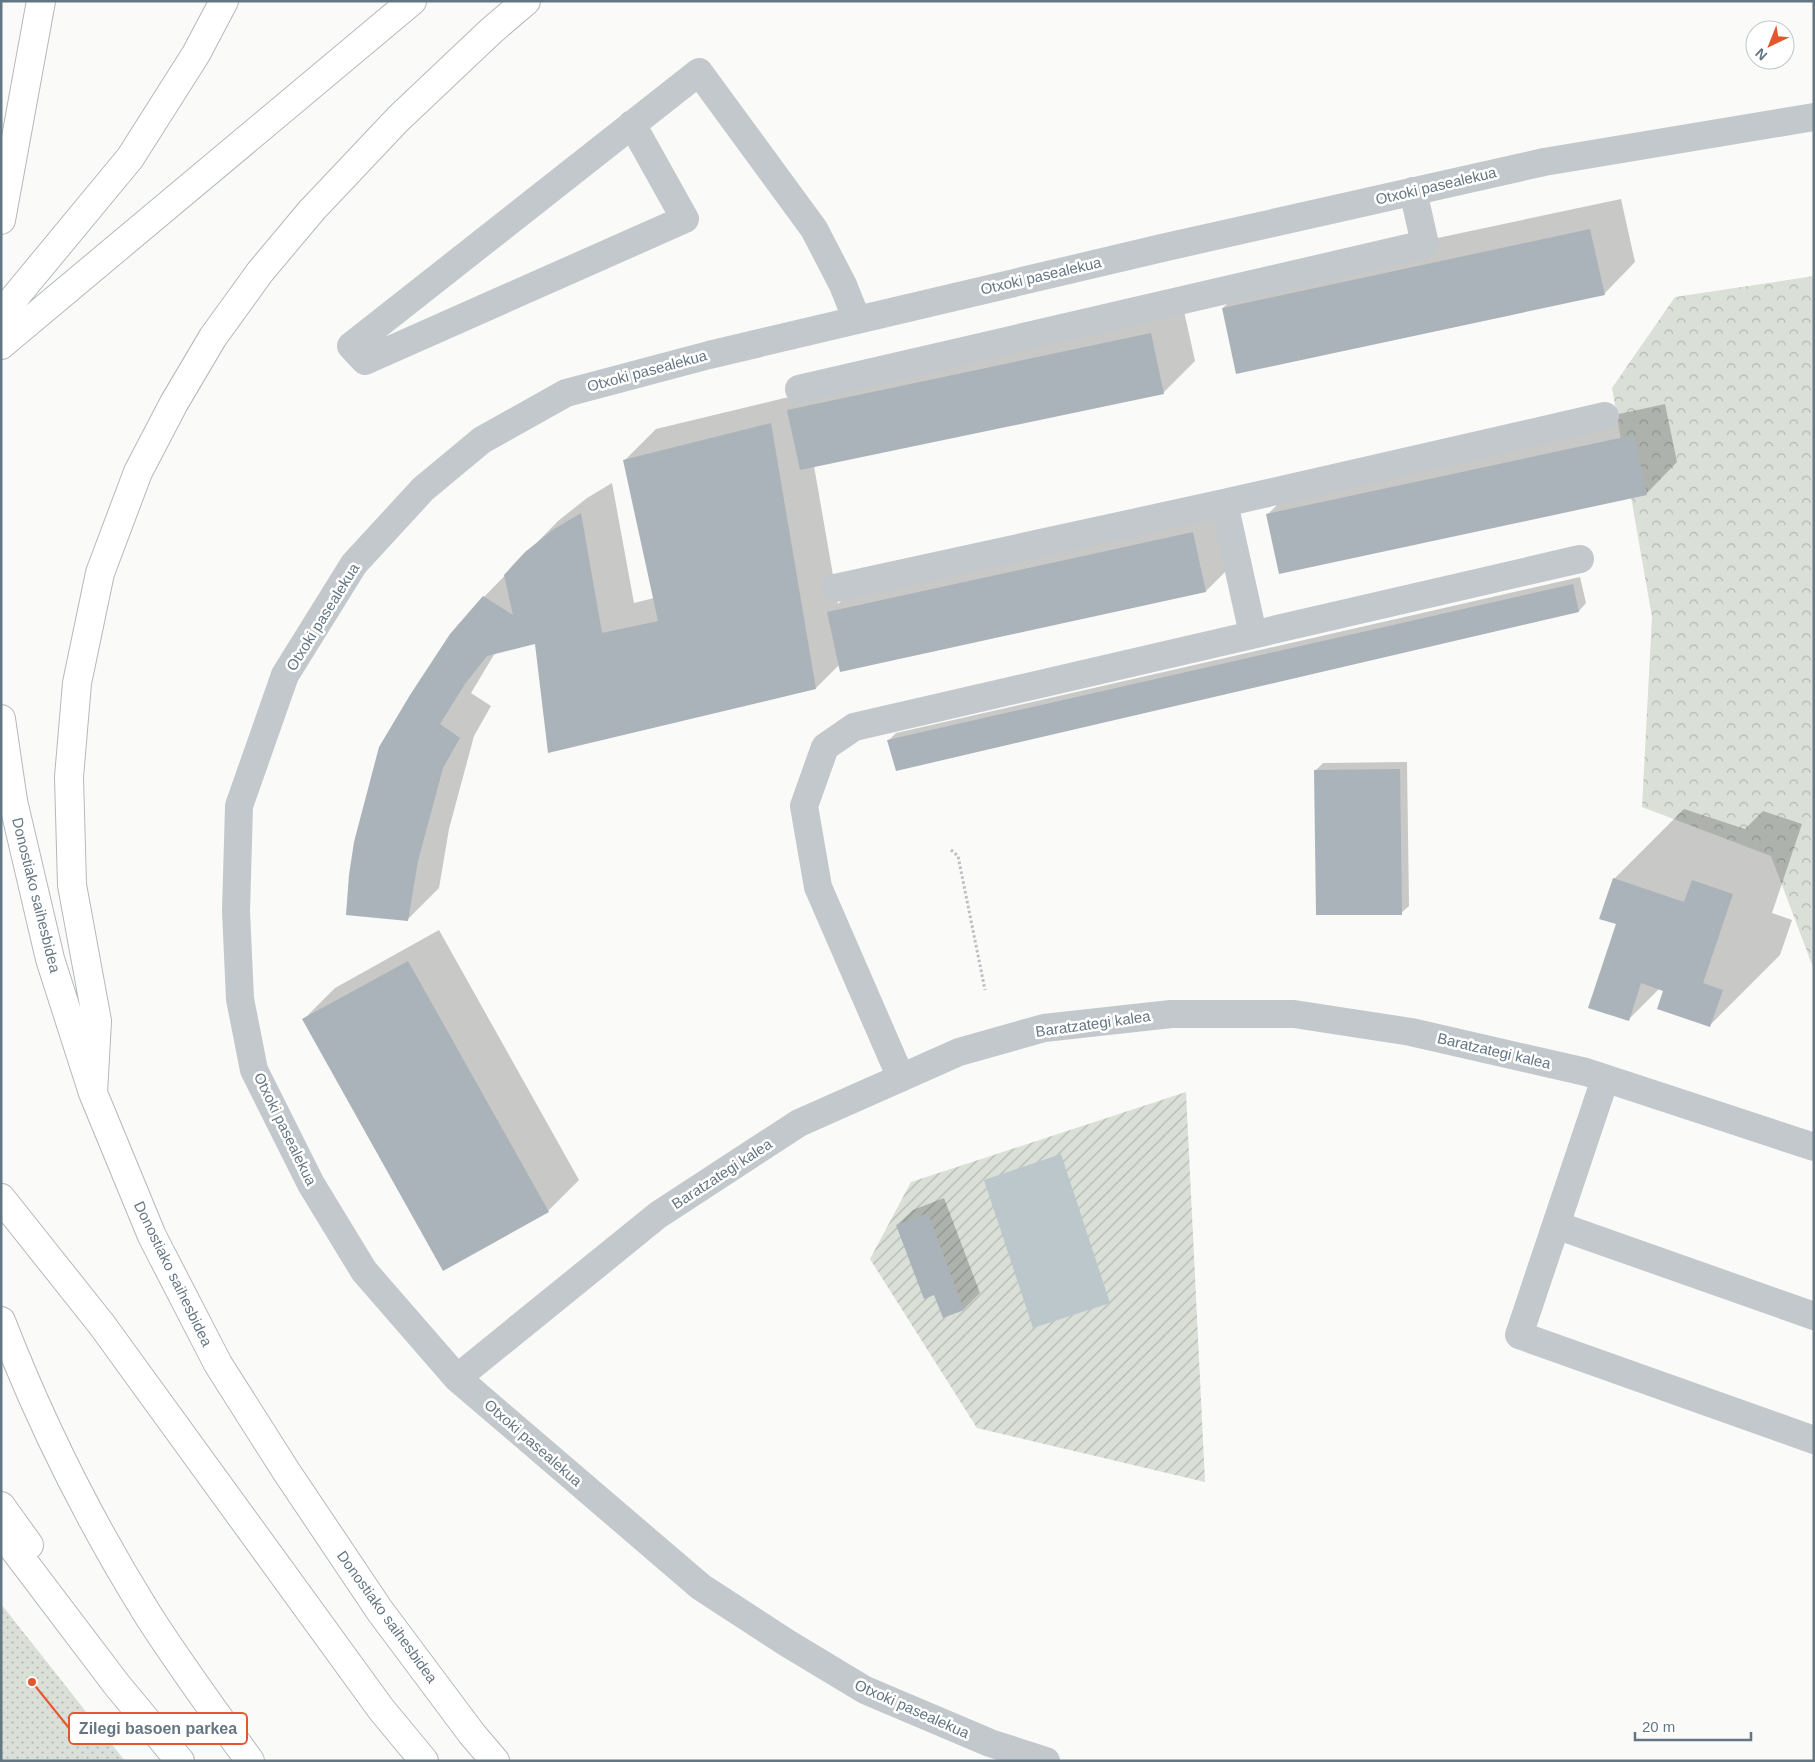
<svg xmlns="http://www.w3.org/2000/svg" width="1815" height="1762" viewBox="0 0 1815 1762" font-family="Helvetica,sans-serif">
<style>
.grass{fill:url(#grass-dots)}
.forest{fill:url(#forest-crowns)}
.garden{fill:url(#garden-furrows)}
.water{fill:#bbc7cb}
.shadow{fill:#0003}
.building{fill:#aab3b9}
.lines{fill:none;stroke-linecap:round;stroke-linejoin:round}
.highway-casing{stroke:#b4b9bd;stroke-width:30}
.path{stroke:#bbbfc2;stroke-width:3;stroke-dasharray:2.5 2.5;stroke-linecap:butt}
.minor{stroke:#c3c8cc;stroke-width:28}
.highway{stroke:#fff;stroke-width:28}
.labels{text-anchor:middle;stroke-width:5;stroke-linejoin:round;paint-order:stroke}
.street-label{font-size:15px;fill:#657683;stroke:#fff}
.leader{fill:none;stroke:#e4572e;stroke-width:2}
.callout-dot{fill:#e4572e;stroke:#fff;stroke-width:2}
.callout{fill:#fff;stroke:#e4572e;stroke-width:2}
.callout-label{font-size:16px;text-anchor:middle;font-weight:bold;fill:#657683}
</style>
<defs>
<pattern id="grass-dots" width="8" height="8" patternUnits="userSpaceOnUse" patternTransform="scale(1.25)"><rect width="8" height="8" fill="#dadfd7"/><path d="M2 2h.1M6 6h.1" fill="none" stroke="#b4b9b4" stroke-width="1.8" stroke-linecap="round"/></pattern>
<pattern id="forest-crowns" width="20" height="18" patternUnits="userSpaceOnUse" patternTransform="scale(1.25)"><rect width="20" height="18" fill="#dadfd7"/><path d="M2 6a3 3 0 1 1 6 0M12 15a3 3 0 1 1 6 0" fill="none" stroke="#b4b9b4"/></pattern>
<pattern id="garden-furrows" width="10" height="10" patternUnits="userSpaceOnUse" patternTransform="scale(1.25)"><rect width="10" height="10" fill="#dadfd7"/><path d="M-1 1l2-2M0 10L10 0M9 11l2-2" fill="none" stroke="#b4b9b4"/></pattern>
</defs>
<rect width="100%" height="100%" fill="#fafaf8"/>
<path class="grass" d="M1 1604 125 1761H1Z"/>
<path class="forest" d="M1814 276V970L1771 856 1642 807 1652 617 1612 388 1675 297Z"/>
<path class="garden" d="M1186 1092 1205 1482 977 1428 870 1259 911 1182Z"/>
<path class="water" d="M1061 1154 1110 1303 1033 1328 984 1180Z"/>
<path class="shadow" d="M1621 199 1635 262 1604 294 1223 308 1254 277Z
M1182 302 1195 361 1163 393 814 466 838 604 860 582 1225 502 1237 560 1206 591 840 664 816 688 536 642 495 653 471 693 491 706 474 736 449 829 439 888 407 920 350 875 484 597 558 521 587 498 612 483 634 603 654 598 625 460 656 429Z
M1665 404 1677 462 1646 494 1268 514 1299 483Z
M1580 577 1586 603 1579 611 889 740 896 733Z
M1407 762 1409 906 1401 913 1315 771 1323 763Z
M1684 809 1745 829 1763 811 1802 824 1772 913 1792 920 1780 955 1710 1025 1660 988 1628 1020 1617 924 1614 879Z
M439 930 579 1180 548 1211 304 1019 335 988Z
M944 1198 980 1293 964 1309 935 1293 897 1225 913 1210Z"/>
<path class="building" d="M1590 229 1605 295 1236 374 1222 308Z
M1151 333 1164 394 800 470 787 410Z
M771 423 816 689 548 753 535 644 487 656 465 684 440 724 460 738 443 768 418 861 408 921 346 915 349 875 354 842 379 747 410 695 450 634 483 596 513 615 504 575 525 552 554 529 581 513 602 633 658 621 623 460Z
M1634 435 1647 495 1279 574 1266 514Z
M1193 532 1206 592 840 672 827 612Z
M1573 584 1579 612 896 771 887 740Z
M1400 769 1402 915H1316L1314 770Z
M1613 878 1684 902 1692 880 1733 894 1703 983 1723 990 1710 1027 1657 1009 1663 991 1641 983 1629 1021 1588 1008 1616 924 1599 919Z
M408 961 549 1212 443 1271 302 1019Z
M928 1213 964 1310 943 1318 934 1295 924 1299 896 1225Z"/>
<g class="lines">
<defs>
<path id="highway" d="M1 220 41 1
M1 314 130 158 196 54 224 1
M1 345 412 1
M1 719 13 801 50 959 93 1093 152 1236 218 1364 286 1471 380 1611 472 1734 495 1761
M93 1093 97 1021 72 885 69 777 77 683 100 573 138 472 174 403 213 337 260 272 312 210 398 119 491 31 526 1
M1 1198 102 1325 381 1709 424 1761
M1 1321C41 1424 90 1522 148 1615 180 1665 215 1713 250 1761
M1 1506 29 1545
M1 1532 117 1685 180 1761"/>
</defs>
<use href="#highway" class="highway-casing"/>
<path class="path" d="M951 850 958 856 985 990"/>
<path class="minor" d="M632 124 685 219 365 361 351 346 699 72 814 229 843 285 857 320
M799 389 1425 244 1413 191
M1224 503 1253 634
M835 588 1224 503 1605 416
M901 1078 818 887 804 806 825 747 854 727 1580 559
M1605 1079 1519 1335 1814 1440
M1556 1225 1814 1316
M457 1378 658 1215 799 1123 959 1052 1044 1028 1171 1014H1294L1411 1032 1586 1072 1814 1147
M1046 1761 990 1743 865 1690 787 1643 701 1587 457 1378 364 1271 311 1184 254 1070 240 999 236 911 239 806 285 675 354 564 423 489 482 440 566 393 709 355 1162 248 1544 162 1814 117"/>
<use href="#highway" class="highway"/>
</g>
<g class="labels">
<g class="street-label">
<text transform="translate(1436 186) rotate(-13)" y="5">Otxoki pasealekua</text>
<text transform="translate(1041 276) rotate(-13)" y="5">Otxoki pasealekua</text>
<text transform="translate(647 371) rotate(-15)" y="5">Otxoki pasealekua</text>
<text transform="translate(323 617) rotate(-58)" y="5">Otxoki pasealekua</text>
<text transform="translate(36 895) rotate(76)" y="5">Donostiako saihesbidea</text>
<text transform="translate(1093 1024) rotate(-8)" y="5">Baratzategi kalea</text>
<text transform="translate(1494 1051) rotate(13)" y="5">Baratzategi kalea</text>
<text transform="translate(285 1129) rotate(64)" y="5">Otxoki pasealekua</text>
<text transform="translate(722 1174) rotate(-33)" y="5">Baratzategi kalea</text>
<text transform="translate(173 1274) rotate(64)" y="5">Donostiako saihesbidea</text>
<text transform="translate(533 1443) rotate(41)" y="5">Otxoki pasealekua</text>
<text transform="translate(387 1617) rotate(54)" y="5">Donostiako saihesbidea</text>
<text transform="translate(912 1709) rotate(24)" y="5">Otxoki pasealekua</text>
</g>
</g>
<path class="leader" d="M32 1682L69 1728"/>
<circle class="callout-dot" cx="32" cy="1682" r="5"/>
<rect class="callout" x="69" y="1713" width="178" height="31" rx="5"/>
<g class="callout-label">
<text x="158" y="1734">Zilegi basoen parkea</text>
</g>
<rect width="1815" height="1762" fill="none" stroke="#657683" stroke-width="5"/>
<g transform="translate(1770 45) rotate(223)"><circle r="24" fill="#ffffff" stroke="#c1c8cd"/>
<path d="M0-4L9 19L0 12L-9 19Z" fill="#e4572e"/>
<text y="-8" font-size="14" font-weight="bold" text-anchor="middle" fill="#657683">N</text>
</g>
<path d="M1635 1732v8h116v-8" fill="none" stroke="#657683" stroke-width="2.5"/>
<text x="1642" y="1732" font-size="15" fill="#657683" stroke="#ffffff" stroke-width="4" paint-order="stroke">20 m</text>
</svg>
